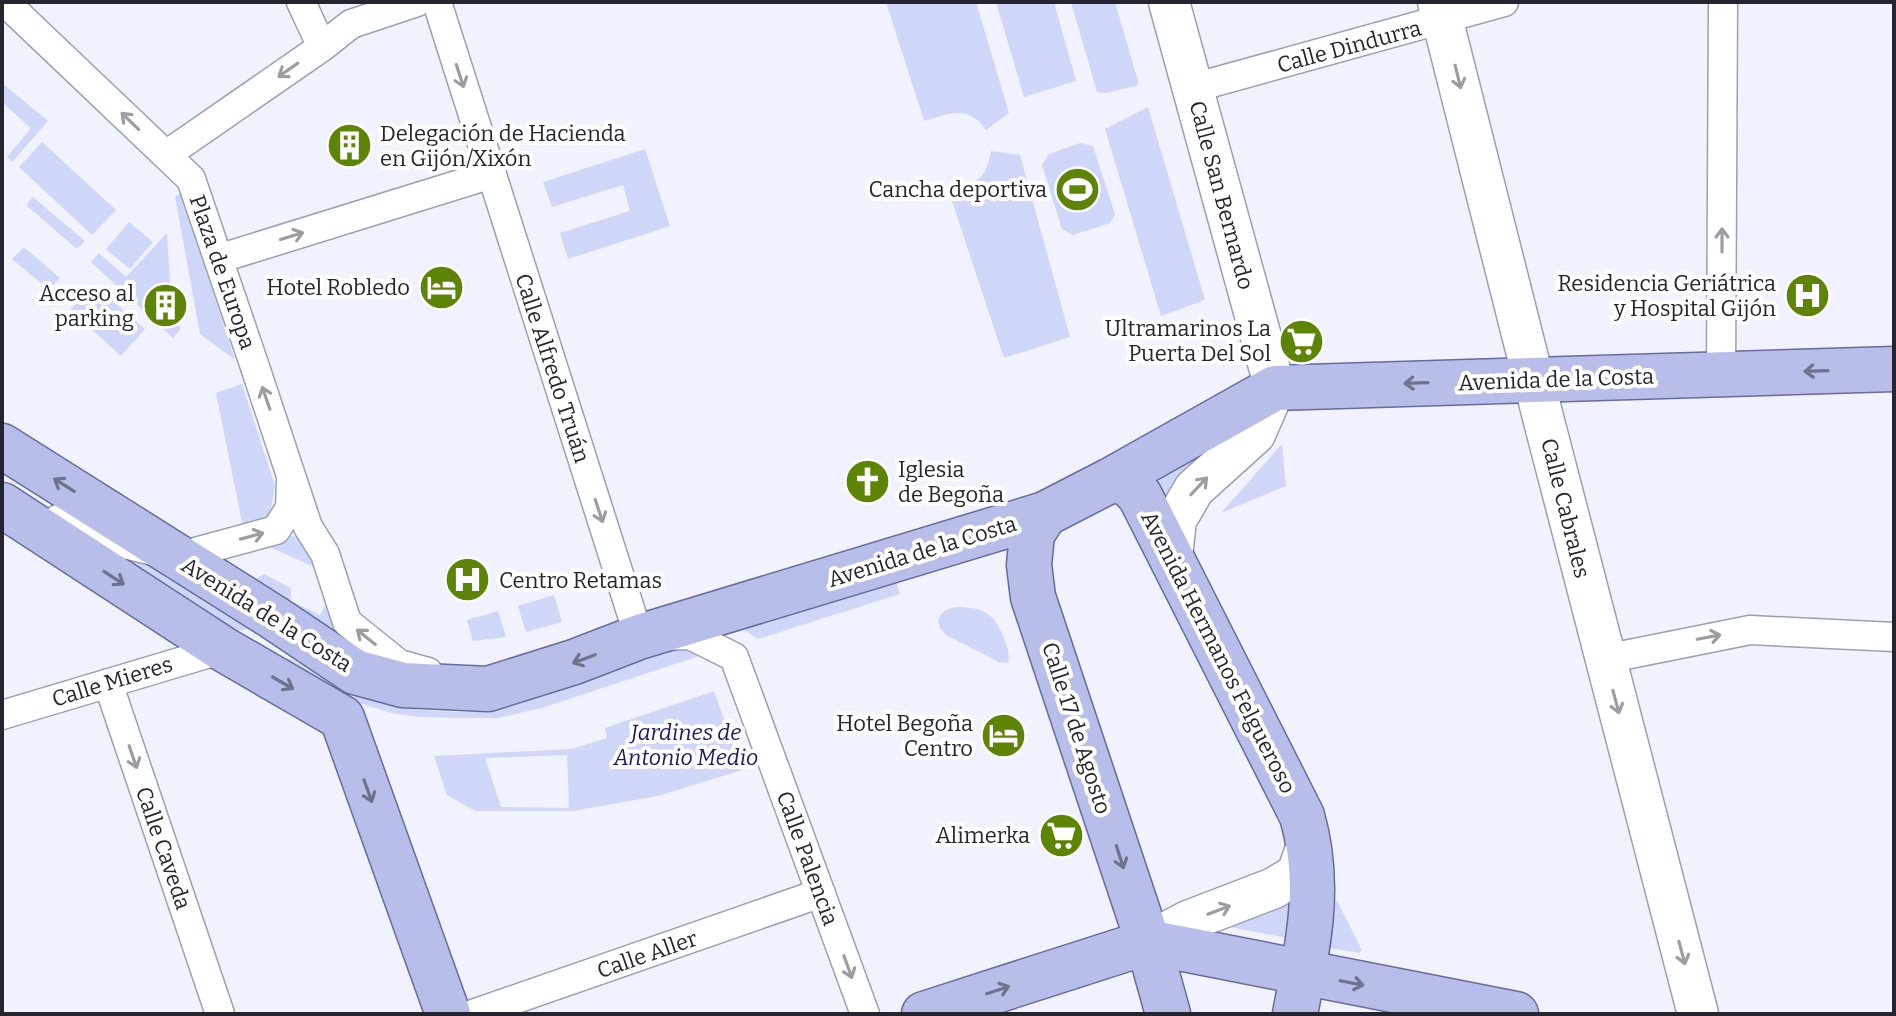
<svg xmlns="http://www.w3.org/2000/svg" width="1896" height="1016" viewBox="0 0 1896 1016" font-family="Bitter,serif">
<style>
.green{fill:#d0d6f8;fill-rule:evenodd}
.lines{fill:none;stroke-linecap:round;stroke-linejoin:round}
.street-casing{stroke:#9a9fb9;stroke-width:31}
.secondary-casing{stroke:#9a9fb9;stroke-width:43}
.primary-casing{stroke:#656c9e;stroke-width:47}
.street{stroke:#fff;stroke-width:28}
.secondary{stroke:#fff;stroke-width:40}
.primary{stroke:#b8bee9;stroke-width:44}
.oneway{stroke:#9c9da2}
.oneway2{stroke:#6e728c}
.labels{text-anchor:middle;stroke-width:8;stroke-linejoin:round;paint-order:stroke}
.street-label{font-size:22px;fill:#242530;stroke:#fff}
.poi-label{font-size:22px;fill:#242530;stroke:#fff;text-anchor:end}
.park-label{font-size:22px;font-style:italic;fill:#1f156c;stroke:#fff}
</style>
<rect width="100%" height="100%" fill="#f0f2fd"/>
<path class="green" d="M886 2H976L1009 113 986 130C968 104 950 114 924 121Z
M996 2H1054L1076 81 1024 97Z
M1071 2H1115L1139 85 1106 93 1097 92Z
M2 83 48 121 12 162 7 157 31 128 2 102Z
M1148 107 1205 300 1161 316 1105 129Z
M42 142 116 210 92 235 19 167Z
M1080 143 1093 146 1115 214 1110 223 1073 235 1062 229 1042 165 1049 154Z
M645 149 670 226 568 259 560 233 630 211 623 185 552 207 543 182Z
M991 151 1020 155 1070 337 1004 358 949 192C976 183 985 182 991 151Z
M182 194 235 360 200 334 175 196Z
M33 197 85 241 77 249 26 205Z
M129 222 153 242 130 269 106 249Z
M167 233 170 282 152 301 181 328 173 338 91 262 99 253 126 277Z
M24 247 60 278 49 290 12 259Z
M94 284 145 329 121 356 70 310Z
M242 384 275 486 270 514 264 520 244 532 216 393Z
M1228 430 1163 502 1150 478Z
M1282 444 1286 486 1221 513Z
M284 535 299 537 319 569 267 546Z
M112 556 166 564 255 627 230 633Z
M264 574 291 588V601L320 615 327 601 380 661 251 582Z
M895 578 900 594 758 639 736 625Z
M554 595 562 622 526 632 518 606Z
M957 607C987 607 996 616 1006 643 1008 651 1010 655 1008 663L999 662 946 635 940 628 938 621C941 611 946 609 957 607Z
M498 611 506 637 473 641 467 620Z
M679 643 702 655 542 708 498 718H456L418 717 391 713 356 702 326 689 275 659H291L334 685 361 697 419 710 457 712 497 711Z
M714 691 742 770 658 796 573 811H475L447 795 434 756 571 749 607 738 605 728ZM567 755 569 808 501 807 485 758Z
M1295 895 1292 939 1230 927 1232 920Z
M1337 901 1362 950 1359 953 1330 948 1334 903Z"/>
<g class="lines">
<defs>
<path id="street" d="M5 2 191 179 254 364 308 527 325 554 347 622 399 664 428 672
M301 2 322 47
M437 2 639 637 690 635 734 657 865 1014
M1193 88 1504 2
M166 155 322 47 351 24 417 2
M218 259 492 174
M1721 374 1723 2
M58 519 88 535 177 557 276 530 290 508 291 481
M1605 659 1750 630 1894 637
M108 683 220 1014
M2 715 223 649
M473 1014 821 893"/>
<path id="secondary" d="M1169 2 1275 388 1255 434 1194 489 1176 520 1172 556
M1438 2 1545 425 1698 1014
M1148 942 1188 921 1274 888 1297 874 1309 840"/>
<path id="primary" d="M2 446 273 617 355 672 403 685 488 689 574 662 639 637 1045 514 1111 480 1275 388 1894 369
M1111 480 1128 483 1140 496 1302 816C1322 885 1308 946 1295 1014
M2 505 223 649 342 718 448 1014
M1045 514 1032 534 1029 565 1033 597 1148 942 1168 1014
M924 1014 1148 942 1516 1014"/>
</defs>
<use href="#street" class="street-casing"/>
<use href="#secondary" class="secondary-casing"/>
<use href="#primary" class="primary-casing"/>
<use href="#street" class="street"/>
<use href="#secondary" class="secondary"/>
<use href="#primary" class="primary"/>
</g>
<defs><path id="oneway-shaft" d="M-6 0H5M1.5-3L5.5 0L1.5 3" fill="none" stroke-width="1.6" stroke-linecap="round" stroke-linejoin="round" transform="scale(2)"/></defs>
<g class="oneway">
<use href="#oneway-shaft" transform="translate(288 70) rotate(145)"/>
<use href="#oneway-shaft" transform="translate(460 76) rotate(72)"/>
<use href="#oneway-shaft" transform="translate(1458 77) rotate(76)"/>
<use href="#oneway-shaft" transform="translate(130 121) rotate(-136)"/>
<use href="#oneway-shaft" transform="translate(292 236) rotate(-17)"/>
<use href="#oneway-shaft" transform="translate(1722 240) rotate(-90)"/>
<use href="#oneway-shaft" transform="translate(266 398) rotate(-109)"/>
<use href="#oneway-shaft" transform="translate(1199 486) rotate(-47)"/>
<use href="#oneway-shaft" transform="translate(599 511) rotate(72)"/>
<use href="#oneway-shaft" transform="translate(252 536) rotate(-15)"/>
<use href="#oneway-shaft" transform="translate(366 637) rotate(-141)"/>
<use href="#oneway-shaft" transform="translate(1709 637) rotate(-11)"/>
<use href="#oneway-shaft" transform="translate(1616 702) rotate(75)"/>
<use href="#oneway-shaft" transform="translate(133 757) rotate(71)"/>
<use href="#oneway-shaft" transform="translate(1219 910) rotate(-21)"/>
<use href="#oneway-shaft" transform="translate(1682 953) rotate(75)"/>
<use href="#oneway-shaft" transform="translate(848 967) rotate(70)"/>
</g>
<g class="oneway2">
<use href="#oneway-shaft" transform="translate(1816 371) rotate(178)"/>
<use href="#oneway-shaft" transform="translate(1416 383) rotate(178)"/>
<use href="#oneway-shaft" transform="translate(64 485) rotate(-148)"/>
<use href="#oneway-shaft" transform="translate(114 578) rotate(33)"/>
<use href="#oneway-shaft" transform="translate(584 659) rotate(159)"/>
<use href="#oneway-shaft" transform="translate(283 683) rotate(30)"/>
<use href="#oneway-shaft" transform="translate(368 791) rotate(70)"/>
<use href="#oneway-shaft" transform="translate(1120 857) rotate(72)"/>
<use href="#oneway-shaft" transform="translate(1352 983) rotate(11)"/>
<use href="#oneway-shaft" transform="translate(998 990) rotate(-18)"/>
</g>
<defs>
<symbol id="building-disc" viewBox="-11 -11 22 22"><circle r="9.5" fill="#5d8405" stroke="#fff"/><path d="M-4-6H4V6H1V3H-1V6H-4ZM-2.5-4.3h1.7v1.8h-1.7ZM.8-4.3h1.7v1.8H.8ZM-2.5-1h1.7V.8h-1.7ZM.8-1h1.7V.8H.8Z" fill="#fff"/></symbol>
<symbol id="stadium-disc" viewBox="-11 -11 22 22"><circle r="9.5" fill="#5d8405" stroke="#fff"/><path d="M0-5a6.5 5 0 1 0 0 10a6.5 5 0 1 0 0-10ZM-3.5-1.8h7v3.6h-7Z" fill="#fff"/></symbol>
<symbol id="hotel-disc" viewBox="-11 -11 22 22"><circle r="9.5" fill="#5d8405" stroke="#fff"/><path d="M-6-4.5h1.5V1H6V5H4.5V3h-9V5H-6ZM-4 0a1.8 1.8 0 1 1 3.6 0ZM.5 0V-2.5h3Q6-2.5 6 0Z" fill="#fff"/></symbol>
<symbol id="hospital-disc" viewBox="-11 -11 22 22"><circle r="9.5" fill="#5d8405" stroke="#fff"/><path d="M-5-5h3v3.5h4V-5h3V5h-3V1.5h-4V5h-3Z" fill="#fff"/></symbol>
<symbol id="supermarket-disc" viewBox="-11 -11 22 22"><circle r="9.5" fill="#5d8405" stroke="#fff"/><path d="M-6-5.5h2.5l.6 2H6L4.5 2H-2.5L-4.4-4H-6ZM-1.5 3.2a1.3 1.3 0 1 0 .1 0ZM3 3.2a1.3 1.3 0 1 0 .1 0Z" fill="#fff"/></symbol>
<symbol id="church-disc" viewBox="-11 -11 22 22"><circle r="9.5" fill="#5d8405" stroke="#fff"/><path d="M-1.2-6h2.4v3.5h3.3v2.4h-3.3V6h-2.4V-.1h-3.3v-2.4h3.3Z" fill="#fff"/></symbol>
</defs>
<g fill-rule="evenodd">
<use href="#building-disc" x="324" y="120" width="51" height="51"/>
<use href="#stadium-disc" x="1052" y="164" width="51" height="51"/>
<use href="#hotel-disc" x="416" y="262" width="51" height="51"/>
<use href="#hospital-disc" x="1782" y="270" width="51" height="51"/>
<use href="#building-disc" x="140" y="280" width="51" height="51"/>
<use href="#supermarket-disc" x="1276" y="316" width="51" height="51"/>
<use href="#church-disc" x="842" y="456" width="51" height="51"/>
<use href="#hospital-disc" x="442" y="554" width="51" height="51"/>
<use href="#hotel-disc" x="978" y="710" width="51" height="51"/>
<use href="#supermarket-disc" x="1036" y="810" width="51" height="51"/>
</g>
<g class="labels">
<g class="street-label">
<text transform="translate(1349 46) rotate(-15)" y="8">Calle Dindurra</text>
<text transform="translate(1222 195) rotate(75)" y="8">Calle San Bernardo</text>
<text transform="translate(223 272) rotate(71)" y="8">Plaza de Europa</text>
<text transform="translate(553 368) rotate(72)" y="8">Calle Alfredo Truán</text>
<text transform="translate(1556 379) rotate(-2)" y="8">Avenida de la Costa</text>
<text transform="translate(1566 508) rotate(76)" y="8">Calle Cabrales</text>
<text transform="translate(922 551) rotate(-17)" y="8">Avenida de la Costa</text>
<text transform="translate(267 614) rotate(32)" y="8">Avenida de la Costa</text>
<text transform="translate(1219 652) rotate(63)" y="8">Avenida Hermanos Felgueroso</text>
<text transform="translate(112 681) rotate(-17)" y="8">Calle Mieres</text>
<text transform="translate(1077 728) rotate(72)" y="8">Calle 17 de Agosto</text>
<text transform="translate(164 848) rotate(71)" y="8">Calle Caveda</text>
<text transform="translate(808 858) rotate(70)" y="8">Calle Palencia</text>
<text transform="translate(647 954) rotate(-19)" y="8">Calle Aller</text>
</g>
<g class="poi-label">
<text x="380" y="141" text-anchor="start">Delegación de Hacienda<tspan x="380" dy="25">en Gijón/Xixón</tspan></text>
<text x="1047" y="197">Cancha deportiva</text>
<text x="1776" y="291">Residencia Geriátrica<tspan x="1776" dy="25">y Hospital Gijón</tspan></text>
<text x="410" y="295">Hotel Robledo</text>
<text x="134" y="301">Acceso al<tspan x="134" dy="25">parking</tspan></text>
<text x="1271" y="336">Ultramarinos La<tspan x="1271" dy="25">Puerta Del Sol</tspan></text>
<text x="898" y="477" text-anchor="start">Iglesia<tspan x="898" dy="25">de Begoña</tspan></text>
<text x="499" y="588" text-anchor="start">Centro Retamas</text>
<text x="973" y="731">Hotel Begoña<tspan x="973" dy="25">Centro</tspan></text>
<text x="1030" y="843">Alimerka</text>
</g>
<g class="park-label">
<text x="686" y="740">Jardines de<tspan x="686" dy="25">Antonio Medio</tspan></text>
</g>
</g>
<rect width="1896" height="1016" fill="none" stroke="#242530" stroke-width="8"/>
</svg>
